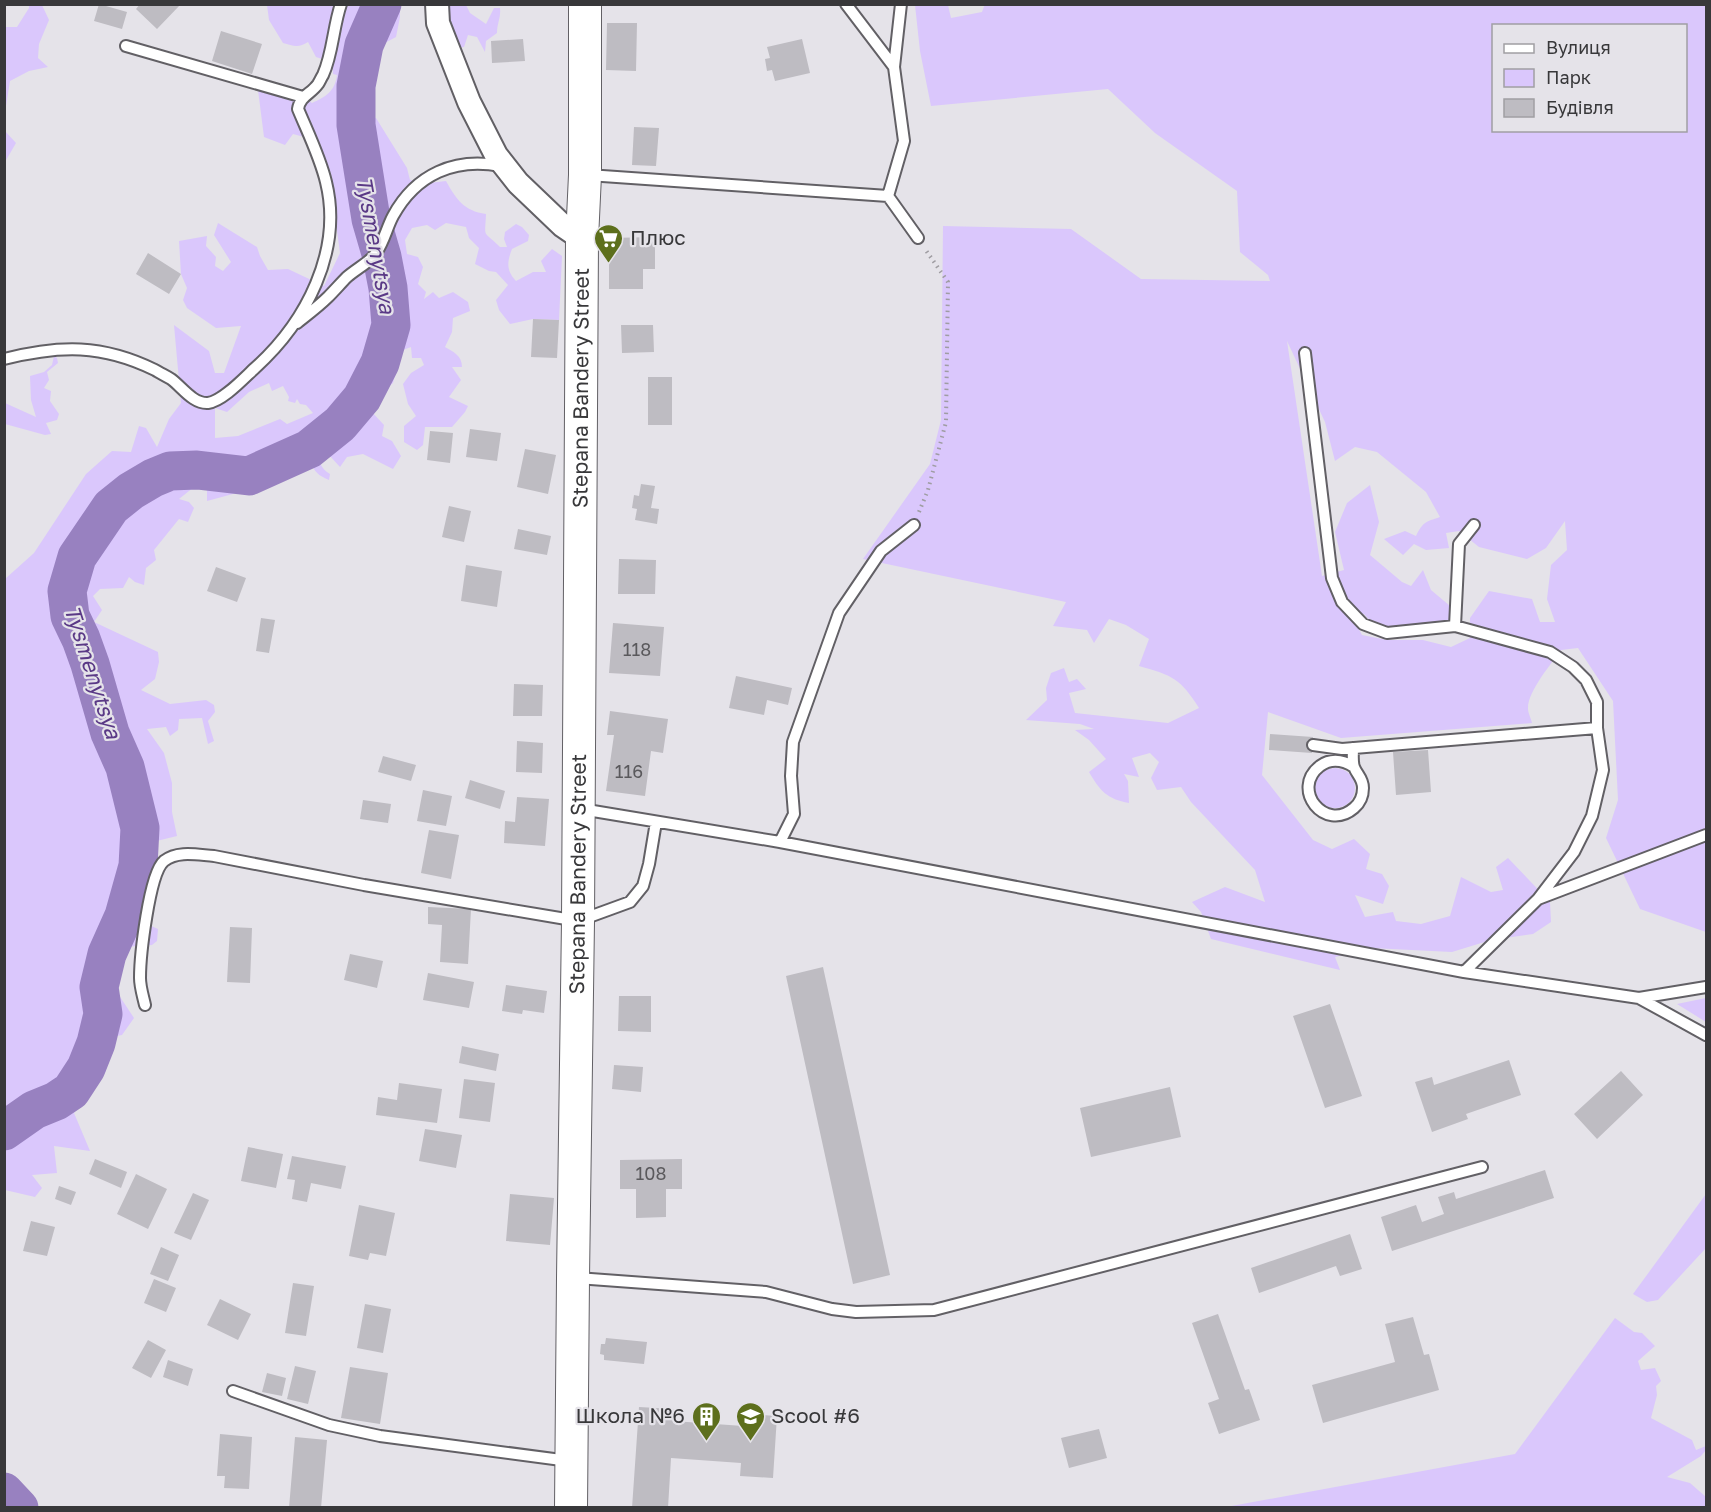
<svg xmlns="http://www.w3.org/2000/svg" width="1711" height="1512" viewBox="0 0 1711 1512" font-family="'Golos Text',sans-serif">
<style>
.green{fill:#dac7fc;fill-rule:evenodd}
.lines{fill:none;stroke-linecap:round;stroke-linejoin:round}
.river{stroke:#9881c0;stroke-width:39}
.building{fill:#bebcc2}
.service-casing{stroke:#626065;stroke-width:14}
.minor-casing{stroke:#626065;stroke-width:26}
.secondary-casing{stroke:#626065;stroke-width:34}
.path{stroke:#9f9da2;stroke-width:4;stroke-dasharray:1.5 4.5;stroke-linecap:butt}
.service{stroke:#fff;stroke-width:10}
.minor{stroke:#fff;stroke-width:22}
.secondary{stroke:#fff;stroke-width:32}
.labels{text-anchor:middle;stroke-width:4.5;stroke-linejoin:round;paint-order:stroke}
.number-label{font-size:18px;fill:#5a595c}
.poi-label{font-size:21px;fill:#38383a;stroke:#e5e3e9;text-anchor:start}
.street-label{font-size:21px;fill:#38383a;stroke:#e5e3e9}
.water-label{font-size:22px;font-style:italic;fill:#5a3986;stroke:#e5e3e9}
</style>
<rect width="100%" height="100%" fill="#e5e3e9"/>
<path class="green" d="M985 4 1706 5V932L1640 909 1606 838 1618 800 1613 701 1578 648 1561 650C1552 663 1527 692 1528 709 1528 713 1531 718 1532 723L1341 738 1268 712 1262 775 1313 840 1332 849 1354 839 1370 854 1366 869 1382 874 1389 886 1383 904 1355 895 1365 917 1393 912 1396 921 1421 924 1450 916 1461 877 1491 892 1503 890 1496 867 1508 858 1550 902 1551 922 1533 934 1491 940 1452 952 1371 948 1335 957 1340 970 1211 939 1201 912 1192 902 1225 887 1265 902 1255 870 1191 802 1181 787 1157 790 1151 778 1159 762 1150 753 1132 758 1139 777 1124 774 1128 781 1129 803C1107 799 1100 791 1089 772L1106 759 1089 740 1075 730 1094 729 1080 724 1026 720 1047 700 1046 688 1051 673 1064 668 1069 682 1077 679 1086 689 1069 693 1075 713 1168 723 1199 708C1181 679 1172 675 1139 666L1149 639 1126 625 1109 619 1094 643 1087 630 1053 626 1066 602 863 559 930 464 941 420 943 226 1071 229 1141 279 1270 281 1268 275 1240 252 1237 191 1155 133 1108 89 931 106 920 51 915 5H948L951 18 982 12ZM1494 26H1686V130H1494ZM1287 341 1325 422 1335 461 1355 447 1377 452 1426 492 1440 517C1425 522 1423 522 1416 536L1405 531 1384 539 1403 555 1414 544 1426 550 1449 548 1446 533 1459 531 1479 547 1527 559 1546 548 1565 521 1567 550 1551 565 1547 599 1555 622H1540L1532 599 1489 591 1470 618V638L1451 647 1423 640H1387L1362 635 1354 620 1364 614 1378 630 1447 622 1456 611 1431 590 1423 570 1411 586 1402 582 1370 555 1379 522 1370 485 1347 503 1335 532 1344 570 1322 576Z
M29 5H42L49 20 39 44 38 58 48 67 29 71 10 81 5 112V27H17L29 8Z
M267 5H394L400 8V17L396 37 368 52 369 69 365 76 373 91 363 96 366 109 363 121 376 118 407 168 410 180 429 183 446 181C456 199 464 211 486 214 485 240 482 229 500 247H507L504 239 505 232 516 224 522 227 529 235 528 241 512 249C507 262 506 270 516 281L533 272H546L541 261 552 249 562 256 559 320 533 319 510 324 499 310 496 300 508 285 496 272 489 271 475 264 479 248 469 238 466 227 446 223 435 230 427 225 412 228 405 240 407 254 418 257 423 267 418 284 426 292 424 299 433 292 439 298 453 292 468 302 470 311 453 318 452 332 445 347C453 352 462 355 462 367H452L461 380 449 397 468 406 465 412 452 427H425L423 445 417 450 404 442V426L416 416 408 404 403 384 411 373 424 365 421 358H412L411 347 392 354 397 367 393 383 369 402 371 411 384 425 382 436 392 441 401 456 393 469 363 454 347 457 340 467 318 443C317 455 318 467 330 474L329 480C307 471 315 462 304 444L295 462 267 461 259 487 207 501V485L194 487 179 499 189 502 194 508 188 522 179 519 154 550 156 560 146 568 144 585 135 582 129 577 123 588 100 589 93 596 102 610 94 622 158 652 159 662 155 679 141 690 170 704 206 700 214 705 215 712 208 721 214 741 208 744 202 718 179 719 178 730 170 736 166 727 147 729 164 753 172 783V812L177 836 124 849 121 890 138 920 158 929 157 941 152 945 124 947 97 962 134 1018 122 1035 85 1042 106 1071 74 1113 90 1151 54 1146 57 1173 32 1175 42 1188 35 1197 5 1190V579L34 553 86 474 112 451 131 452 139 426 146 428 157 447 169 419 181 403 174 325 209 351 215 373H224L241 326 216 328 187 308 183 300 187 288 181 274 179 241 207 236 206 246 216 257 215 266 223 271 231 262 214 235 218 223 257 247 260 256 268 270 288 269 324 286 340 253 334 209 312 135 304 137 293 134 285 145 264 137 258 90C273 98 272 91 285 92 293 93 306 97 312 103 326 97 335 91 337 75L333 74 332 55 322 59 316 57 308 42C299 48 293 46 283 43L269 20ZM371 356 384 365 368 387 351 398ZM269 383 272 391 283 386 289 397 288 401 295 403 297 399 300 404 306 405 313 413 287 424 280 419 238 436 215 438V408L227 412 249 392Z
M444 5H466L470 13 486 24 494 8H500C501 18 497 23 497 33L486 41 485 52 477 37 468 35 464 47 458 48 447 22Z
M5 131 16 143 5 162Z
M54 356 57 358 58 363 47 372 49 380 44 388 51 391 50 401 59 414 57 420 46 423 51 434 45 435 5 424V403L36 417 31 400 30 376 44 372 52 365Z
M1315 788a20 20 0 1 1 40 0a20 20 0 1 1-40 0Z
M1706 998V1022L1677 1004Z
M1706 1194V1248L1658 1300 1647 1302 1633 1294Z
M1615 1318 1634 1332 1642 1333 1655 1346 1638 1361 1641 1370 1655 1368 1661 1381 1656 1386 1657 1395 1651 1418 1692 1440 1696 1450 1706 1446V1450L1701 1456 1667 1477 1690 1483 1706 1497V1507H1226L1515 1454Z"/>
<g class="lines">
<path class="river" d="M4 1131 34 1110 56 1101 71 1091 86 1068 96 1043 103 1014 99 987 107 954 124 916 138 866 140 828 125 767 110 733 90 664 81 639 70 616 67 591 77 557 111 507 131 491 153 478 170 471 197 470 249 476 309 449 340 424 362 398 380 363 391 325 388 288 382 257 371 219 356 125V86L364 45 382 4
M4 1492 19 1508"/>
</g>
<path class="building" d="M99 4 127 12 122 29 94 21Z
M140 4H181L157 29 136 9Z
M607 23H637L636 71 606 70Z
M221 31 262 44 252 74 212 61Z
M523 39 525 61 492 63 491 41Z
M802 39 810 73 775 81 772 70 767 71 765 59 770 58 767 47Z
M634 127 659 128 656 166 632 165Z
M655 237V269H643V289H609V238Z
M148 253 181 274 169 294 136 274Z
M533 319 559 320 557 358 531 357Z
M621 325H653L654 352 622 353Z
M648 377H672V425H648Z
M470 429 501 433 497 461 466 457Z
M430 431 453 433 450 463 427 460Z
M525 449 556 455 548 494 517 487Z
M641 484 655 486 651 508 659 509 657 524 635 520 637 509 632 508 634 495 639 496Z
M449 506 471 511 464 542 442 537Z
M518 529 551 536 547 555 514 549Z
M619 559 656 560 655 594H618Z
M466 565 502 571 497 607 461 601Z
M216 567 246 578 237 602 207 591Z
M261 618 275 620 269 653 256 651Z
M613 623 664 627 660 676 609 673Z
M736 676 792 688 788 705 767 700 764 715 729 708Z
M514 684 543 685 542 716H513Z
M610 711 668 719 663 753 651 751 645 796 606 791 614 735H607Z
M1270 734 1313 737 1312 753 1269 750Z
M517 741 543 743 542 773 516 772Z
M1428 750 1431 792 1396 795 1393 752Z
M383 756 416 765 411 781 378 772Z
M470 780 505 791 500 809 465 798Z
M423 790 452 796 446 826 417 821Z
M517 797 549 799 545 846 504 843 505 821 515 822Z
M363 800 391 804 388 823 360 819Z
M429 830 459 835 451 879 421 873Z
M428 907 471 909 468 964 440 962 442 925 428 924Z
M230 927 252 928 250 983 227 982Z
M350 954 383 961 377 988 344 980Z
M823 967 890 1275 853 1284 786 976Z
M428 973 474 982 469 1008 423 1000Z
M506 985 547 991 544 1013 523 1010 522 1014 502 1011Z
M619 996H651V1032L618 1031Z
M1330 1004 1362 1096 1325 1108 1293 1016Z
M462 1046 499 1054 496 1071 459 1063Z
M1509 1060 1521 1095 1466 1114 1468 1119 1432 1132 1415 1082 1432 1077 1434 1085Z
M614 1065 643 1067 641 1092 612 1089Z
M1621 1071 1643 1095 1597 1139 1574 1114Z
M464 1079 495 1083 490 1122 459 1118Z
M399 1083 442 1089 437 1123 376 1115 378 1097 397 1100Z
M1170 1087 1181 1137 1091 1157 1080 1108Z
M425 1129 462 1135 456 1168 419 1161Z
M248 1147 283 1154 276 1188 241 1181Z
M292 1156 346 1166 341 1189 311 1183 307 1202 292 1199 295 1180 287 1179Z
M95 1159 127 1172 121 1188 89 1174Z
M682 1159V1189H666V1217L636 1218V1189H620V1160Z
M1545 1170 1554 1198 1392 1251 1381 1217 1416 1205 1422 1222 1444 1214 1438 1197 1454 1192 1456 1199Z
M136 1174 167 1189 148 1229 117 1214Z
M59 1186 76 1192 71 1205 55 1199Z
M193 1193 209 1200 191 1240 174 1233Z
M510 1194 554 1198 550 1245 506 1241Z
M359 1205 395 1213 386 1256 370 1253 368 1260 349 1256Z
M31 1221 55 1227 47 1256 23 1251Z
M1350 1234 1362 1269 1340 1276 1336 1266 1259 1293 1251 1268Z
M161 1247 179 1255 168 1281 150 1274Z
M154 1279 176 1288 166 1312 144 1303Z
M293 1283 314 1286 306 1336 285 1333Z
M220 1299 251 1314 238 1340 207 1325Z
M365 1304 391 1309 383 1353 357 1348Z
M1218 1314 1245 1390 1249 1389 1260 1420 1219 1434 1208 1403 1219 1399 1192 1323Z
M1413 1317 1424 1355 1429 1354 1439 1390 1323 1423 1312 1385 1395 1362 1385 1324Z
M606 1338 647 1342 644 1364 604 1360V1355L600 1354 601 1344H605Z
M148 1340 166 1350 151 1378 132 1368Z
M168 1360 193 1369 188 1386 163 1377Z
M295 1366 316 1371 308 1404 287 1399Z
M350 1367 388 1373 380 1424 341 1418Z
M267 1373 286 1378 282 1396 262 1392Z
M639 1407 674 1409 673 1421 743 1426 744 1414 777 1416 773 1478 740 1476 741 1463 671 1458 668 1508H632Z
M1099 1429 1107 1458 1069 1468 1061 1438Z
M220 1434 252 1437 249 1489 224 1488 225 1476H217Z
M295 1437 327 1440 321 1508H289Z"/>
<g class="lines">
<defs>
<path id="service" d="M846 4 894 67 904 141 888 196
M126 46 303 97
M894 67 901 4
M588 175 888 196 918 238
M297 323C307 315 319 306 328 297 335 290 341 283 347 277 355 270 366 264 373 257 383 246 386 229 393 216 416 174 455 157 501 166
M1305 353 1332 578 1342 602 1363 624 1387 633 1455 626 1550 652 1573 667 1586 680 1597 702V728L1603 770 1592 816 1574 852 1538 899 1464 972
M4 359C60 345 102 344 155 370 160 373 166 376 171 379 182 387 193 404 208 403 223 401 244 378 255 368 306 322 343 251 326 182 320 157 308 133 298 109 300 96 311 94 318 84 320 81 321 78 323 75 333 53 333 27 341 4
M1455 626 1459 544 1474 525
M1313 745 1342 749 1597 728
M1353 748C1353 754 1352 762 1354 767 1357 775 1363 778 1363 788 1363 796 1360 803 1354 808 1325 833 1290 789 1320 766 1331 758 1343 760 1354 767
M581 809 780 842 1464 972 1639 998 1706 987
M780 842 794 814 791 776 793 742 839 613 881 551 914 525
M1538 899 1706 835
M1639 998 1706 1035
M145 1005C143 996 140 987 140 978 140 957 149 874 164 861 178 850 198 855 214 856L364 885 578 921 630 902 643 886 649 864 656 822
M577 1278 766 1292 832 1309 856 1312 934 1310 1482 1167
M233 1391 329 1425 380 1436 569 1461"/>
<path id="minor" d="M437 4 438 23 469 102 496 155 518 183 563 226 582 239"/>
<g id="secondary">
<path id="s1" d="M571 1508 573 1278 578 921 582 239 585 175V4"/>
</g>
</defs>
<use href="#service" class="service-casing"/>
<use href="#minor" class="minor-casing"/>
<use href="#secondary" class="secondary-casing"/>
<path class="path" d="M919 512 928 490 946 422 948 282 925 249"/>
<use href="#service" class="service"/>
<use href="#minor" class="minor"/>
<use href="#secondary" class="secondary"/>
</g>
<defs>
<symbol id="supermarket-pin" viewBox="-11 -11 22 30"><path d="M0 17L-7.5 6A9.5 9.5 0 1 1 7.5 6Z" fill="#5d6f1c" stroke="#e5e3e9"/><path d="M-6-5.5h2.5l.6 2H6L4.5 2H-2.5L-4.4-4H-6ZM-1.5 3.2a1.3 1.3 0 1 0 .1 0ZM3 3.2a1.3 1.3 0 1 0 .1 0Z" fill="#fff"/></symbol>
<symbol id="building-pin" viewBox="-11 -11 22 30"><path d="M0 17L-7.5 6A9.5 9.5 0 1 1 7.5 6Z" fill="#5d6f1c" stroke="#e5e3e9"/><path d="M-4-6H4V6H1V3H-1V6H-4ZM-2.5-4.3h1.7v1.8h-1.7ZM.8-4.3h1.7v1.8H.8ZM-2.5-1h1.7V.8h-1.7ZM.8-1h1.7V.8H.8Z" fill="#fff"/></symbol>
<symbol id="school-pin" viewBox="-11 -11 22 30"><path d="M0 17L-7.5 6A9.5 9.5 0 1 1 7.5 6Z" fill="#5d6f1c" stroke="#e5e3e9"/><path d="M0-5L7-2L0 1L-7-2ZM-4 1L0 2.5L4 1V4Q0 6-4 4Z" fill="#fff"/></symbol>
</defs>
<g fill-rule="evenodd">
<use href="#supermarket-pin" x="592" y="222" width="33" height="45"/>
<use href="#building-pin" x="690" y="1400" width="33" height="45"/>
<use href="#school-pin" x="734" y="1400" width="33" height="45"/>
</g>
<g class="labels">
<g class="number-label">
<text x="637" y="656">118</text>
<text x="629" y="778">116</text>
<text x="651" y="1180">108</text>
</g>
<g class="poi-label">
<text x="630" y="245">Плюс</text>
<text x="685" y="1423" text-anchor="end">Школа №6</text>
<text x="771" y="1423">Scool #6</text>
</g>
<g class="street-label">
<text dy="7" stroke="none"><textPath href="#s1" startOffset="1120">Stepana Bandery Street</textPath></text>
<text dy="7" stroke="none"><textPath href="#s1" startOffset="634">Stepana Bandery Street</textPath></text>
</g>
<g class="water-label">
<text transform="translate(376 245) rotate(80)" y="8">Tysmenytsya</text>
<text transform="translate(93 672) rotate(72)" y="8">Tysmenytsya</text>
</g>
</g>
<rect width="1711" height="1512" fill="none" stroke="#38383a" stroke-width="12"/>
<rect x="1492" y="24" width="195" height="108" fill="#e5e3e9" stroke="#a09fa3" stroke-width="1.5"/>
<rect x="1504" y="44" width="30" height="9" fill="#ffffff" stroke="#a09fa3" stroke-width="1.5"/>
<text x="1546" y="54" font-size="18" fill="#38383a">Вулиця</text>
<rect x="1504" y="69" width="30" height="18" fill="#dac7fc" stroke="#a09fa3" stroke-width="1.5"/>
<text x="1546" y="84" font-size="18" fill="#38383a">Парк</text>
<rect x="1504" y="99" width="30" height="18" fill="#bebcc2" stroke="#a09fa3" stroke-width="1.5"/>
<text x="1546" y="114" font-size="18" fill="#38383a">Будівля</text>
</svg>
